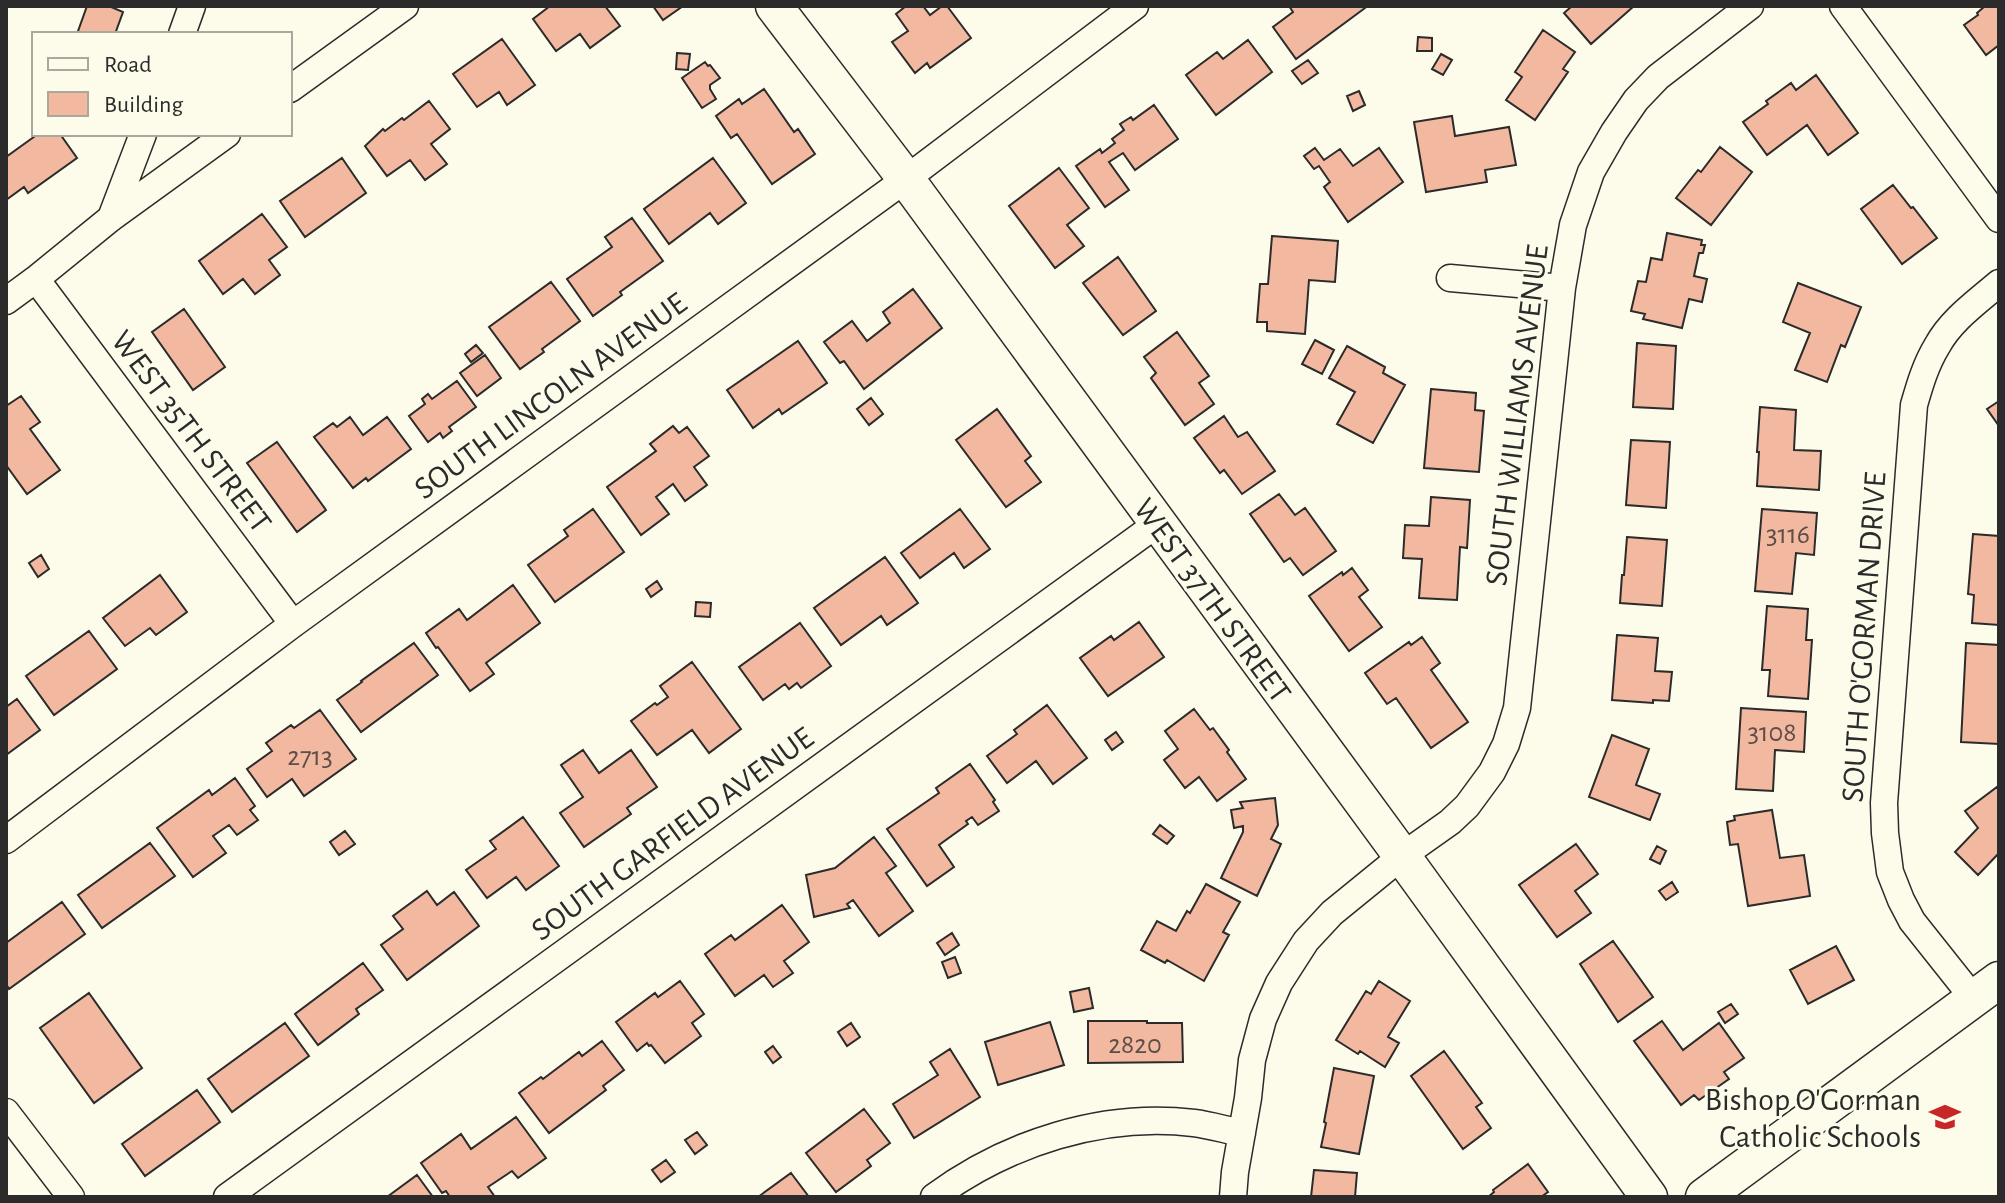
<svg xmlns="http://www.w3.org/2000/svg" width="2005" height="1203" viewBox="0 0 2005 1203" font-family="'Alegreya Sans',sans-serif">
<style>
.building{fill:#f2b8a0;stroke:#2b2b2b;stroke-width:2}
.lines{fill:none;stroke-linecap:round;stroke-linejoin:round}
.street-casing{stroke:#2b2b2b;stroke-width:29}
.secondary-casing{stroke:#2b2b2b;stroke-width:39}
.street{stroke:#fdfbea;stroke-width:26}
.secondary{stroke:#fdfbea;stroke-width:36}
.labels{text-anchor:middle;stroke-width:6;stroke-linejoin:round;paint-order:stroke}
.number-label{font-size:28px;fill:#5d4e48}
.street-label{font-size:32px;fill:#2b2b2b;stroke:#fdfbea}
.poi-label{font-size:32px;fill:#2b2b2b;stroke:#fdfbea;text-anchor:end}
</style>
<rect width="100%" height="100%" fill="#fdfbea"/>
<path class="building" d="M87 6H109L123 12 115 34H77Z
M550 6H605L620 26 590 48 580 34 556 51 533 19Z
M653 6H683L663 20Z
M906 6H923L930 15 942 6H947L971 38 930 68 927 63 915 73 892 42 908 31 896 14Z
M1289 6H1364L1365 8 1296 59 1273 27 1293 12Z
M1572 6H1634L1591 44 1564 13Z
M1985 6H1999V45L1986 55 1964 25 1978 15 1977 13Z
M1543 30 1575 52 1563 69 1568 72 1535 120 1506 100 1522 77 1515 72Z
M1418 37 1432 38V51H1417Z
M502 39 535 85 507 105 499 92 477 107 453 74Z
M1248 40 1272 72 1216 115 1186 75 1217 52 1223 59Z
M677 53 690 54 688 70 676 69Z
M1441 54 1452 60 1443 75 1432 69Z
M1308 60 1318 73 1302 84 1292 71Z
M705 62 708 66 710 65 720 78 710 85V89L716 99 702 108 682 78Z
M1816 75 1858 133 1828 155 1807 125 1767 155 1743 122 1768 104 1766 101 1791 83 1796 90Z
M764 89 794 132 798 129 815 154 772 184 737 134 731 138 716 116 739 99 742 104Z
M1359 91 1365 105 1353 111 1347 96Z
M429 101 450 129 431 144 447 164 425 180 410 160 387 176 365 146 383 129 385 131 402 118 404 120Z
M1154 105 1178 139 1135 170 1123 153 1109 162 1129 190 1105 207 1076 166 1100 149 1102 153 1115 143 1112 139 1124 130 1120 124 1131 117 1133 120Z
M1452 116 1455 136 1509 127 1516 165 1485 170 1487 182 1426 192 1414 122Z
M38 134H60L77 158 28 193 24 187 6 200V157Z
M1720 147 1752 172 1711 225 1676 198 1698 170 1701 172Z
M1315 148 1324 160 1340 149 1353 166 1379 148 1403 182 1348 222 1324 187 1330 182 1319 166 1314 169 1304 156Z
M342 158 366 193 305 237 280 201Z
M713 158 746 203 718 224 710 213 669 244 644 209Z
M1059 168 1089 208 1067 225 1084 246 1055 268 1009 206Z
M1893 185 1911 208 1913 207 1937 238 1902 264 1861 209Z
M262 214 287 247 269 260 280 275 255 294 243 279 223 294 199 261Z
M632 218 663 261 620 292 622 295 593 316 567 279 612 247 605 237Z
M1667 233 1702 240 1701 245H1705L1703 253H1699L1694 276 1707 279 1702 302 1689 299 1682 328 1643 319 1645 314 1631 311 1638 281 1646 282 1651 258 1662 260Z
M1272 236 1338 241 1335 282 1309 280 1305 334 1267 331V322H1257L1260 284H1268Z
M1118 257 1156 311 1123 335 1083 283Z
M551 282 580 321 542 349 544 352 520 369 489 327Z
M1798 283 1861 307 1845 347 1841 345 1827 382 1795 370 1810 333 1783 322Z
M913 289 942 328 864 389 844 361 840 363 824 342 852 321 867 341 890 323 883 312Z
M184 309 225 367 193 390 152 332Z
M1177 332 1209 376 1199 383 1214 404 1185 425 1151 378 1156 373 1144 357Z
M1315 340 1334 350 1322 374 1302 364Z
M798 341 827 383 782 414 779 409 753 428 727 390Z
M1637 343 1676 346 1673 409 1633 407Z
M476 345 483 353 471 362 465 354Z
M1347 346 1385 367 1383 373 1405 385 1373 443 1337 424 1355 392 1329 378Z
M485 355 501 378 477 396 460 373Z
M457 381 476 407 449 427 452 431 443 438 440 433 428 442 409 416 425 404 422 399 428 394 432 399Z
M1431 389 1476 393 1475 410 1484 411 1479 472 1424 468Z
M21 396 40 422 30 429 60 470 27 494 6 465V406Z
M871 398 883 414 869 425 857 409Z
M1999 401V426L1987 409Z
M1760 407 1796 410 1794 450 1821 451 1819 490 1757 486 1759 452H1757Z
M997 409 1031 456 1025 461 1041 482 1006 507 956 440Z
M1224 416 1238 437 1247 432 1275 471 1242 494 1224 470 1220 473 1194 438Z
M350 417 363 435 387 417 411 449 368 481 366 478 353 488 314 437 333 423 337 427Z
M673 426 679 433 687 427 709 456 694 467 707 485 685 501 673 484 656 497 669 514 641 535 607 487 656 451 650 444Z
M1631 440 1670 442 1666 508 1626 505Z
M277 442 326 510 297 532 247 463Z
M1279 494 1295 515 1305 508 1336 551 1303 575 1290 558 1284 562 1250 514Z
M1431 497 1470 500 1467 548 1460 547 1457 600 1419 598 1422 559 1403 558 1405 525 1429 526Z
M593 509 624 552 555 602 528 565 568 536 564 530Z
M960 509 990 549 964 568 954 553 920 578 901 553Z
M1762 509 1817 513 1814 555 1796 553 1792 594 1755 591Z
M1973 534 1999 536V625L1972 623 1974 595 1968 594Z
M1627 537 1667 540 1662 606 1620 603 1622 575H1624Z
M41 555 49 569 38 577 29 563Z
M885 557 918 603 887 625 881 616 841 645 814 608Z
M1352 568 1368 590 1359 597 1382 627 1349 651 1309 596 1342 572 1343 575Z
M160 575 187 612 156 635 150 628 125 646 103 618Z
M657 581 662 589 651 597 646 589Z
M513 585 540 623 486 663 494 674 470 691 438 647 436 648 426 633 459 609 467 620Z
M696 602 711 603 710 617 695 616Z
M1767 606 1808 609 1806 640H1812L1808 699 1768 696 1770 670H1762Z
M1139 622 1164 657 1108 696 1080 658 1111 636 1114 640Z
M800 623 831 666 801 688 797 683 789 689 785 684 763 700 739 667Z
M89 631 117 669 54 715 26 676Z
M1617 635 1658 638 1655 671 1672 672 1669 701 1653 700V703L1612 700Z
M1422 637 1440 663 1431 670 1468 722 1431 748 1396 698 1387 704 1365 673 1409 642 1411 645Z
M414 643 438 675 361 732 337 700 362 682 361 681Z
M1966 643 1999 645V744L1961 742Z
M692 662 741 729 709 753 692 730 657 755 631 721 655 703 657 705 668 697 660 686Z
M17 699 40 730 6 755V707Z
M1047 705 1087 758 1053 784 1036 761 1007 783 987 756 1017 734 1014 730Z
M1741 708 1806 712 1804 752 1775 750 1773 791 1736 789Z
M1194 709 1210 730 1213 728 1229 750 1227 752 1246 779 1217 801 1199 777 1185 788 1164 760 1178 749 1165 731Z
M320 710 356 759 304 796 292 779 267 797 247 769 272 751 266 743 291 725 294 728Z
M1116 732 1123 742 1112 750 1105 740Z
M1612 735 1649 749 1636 785 1660 794 1650 820 1589 797Z
M583 750 599 773 631 750 657 787 627 808 631 814 584 847 560 813 583 797 561 765Z
M970 764 995 800 993 802 999 811 978 825 972 817 966 821 968 824 939 845 954 867 927 886 887 829 939 793 936 788Z
M235 778 255 806 250 810 258 820 237 835 229 825 213 836 226 853 193 877 157 828 209 790 212 795Z
M1997 787 1999 790V853L1978 875 1955 852 1978 828 1965 811Z
M1275 798 1278 825 1271 839 1281 844 1257 896 1221 878 1243 832V826L1234 828 1231 810 1243 808 1240 802Z
M1772 810 1780 858 1804 855 1810 896 1748 906 1738 844 1730 845 1727 822 1735 820 1734 816Z
M523 817 559 866 526 890 516 877 487 898 466 870 496 849 490 841Z
M1160 825 1174 836 1167 844 1153 834Z
M345 831 355 844 339 855 330 842Z
M874 837 896 866 886 873 913 911 879 936 853 900 847 904 850 908 814 917 806 875 835 868Z
M150 843 175 876 102 928 78 895Z
M1576 844 1598 874 1575 891 1591 913 1557 937 1519 885Z
M1657 846 1666 851 1660 864 1650 859Z
M1672 882 1678 892 1666 900 1659 891Z
M1206 884 1240 902 1223 932 1229 935 1204 981 1167 960 1165 963 1141 950 1157 921 1176 931 1187 911 1190 913Z
M427 891 437 905 454 892 479 926 407 980 381 945 403 929 393 916Z
M62 902 85 934 9 989 6 984V943Z
M782 905 809 942 784 961 793 973 773 987 764 975 735 996 705 954 731 935 735 940Z
M952 933 959 945 945 955 937 943Z
M1613 941 1653 997 1618 1022 1580 964Z
M1836 946 1854 980 1808 1004 1790 970Z
M955 957 961 973 948 978 942 962Z
M363 963 383 990 356 1009 359 1014 318 1045 295 1014Z
M680 981 704 1014 692 1023 701 1036 665 1063 651 1045 649 1046 647 1043 637 1051 616 1022 655 993 658 997Z
M1379 981 1410 1001 1388 1037 1399 1043 1385 1067 1360 1051 1358 1054 1336 1040 1366 991 1371 994Z
M1089 988 1093 1008 1074 1012 1070 992Z
M89 993 142 1068 94 1103 40 1028Z
M1731 1004 1738 1014 1725 1023 1718 1012Z
M1088 1021H1147V1023H1182L1183 1062 1088 1063Z
M1662 1021 1683 1050 1719 1023 1744 1058 1724 1072 1729 1079 1699 1100 1694 1095 1681 1105 1634 1041Z
M1050 1022 1064 1065 998 1085 985 1042Z
M285 1023 309 1056 232 1112 208 1079Z
M851 1023 860 1037 847 1046 838 1032Z
M602 1041 624 1070 603 1086 606 1090 549 1133 519 1093 541 1077 543 1079 579 1052 582 1056Z
M773 1046 781 1057 773 1063 765 1052Z
M950 1049 980 1097 914 1138 893 1104 938 1075 930 1062Z
M1444 1051 1482 1103 1476 1107 1491 1128 1463 1149 1411 1076Z
M1334 1068 1374 1076 1359 1154 1321 1147 1326 1123 1324 1122Z
M197 1090 220 1122 145 1176 122 1144Z
M864 1109 890 1143 867 1160 871 1166 836 1192 806 1153Z
M516 1117 546 1158 518 1178 512 1171 488 1187 495 1197H450L446 1191 442 1193 421 1163 461 1134 471 1149Z
M697 1132 707 1145 695 1154 685 1140Z
M666 1160 675 1172 661 1182 652 1170Z
M1528 1164 1548 1192 1541 1197H1488L1494 1192 1493 1190Z
M1314 1170 1357 1173 1355 1197H1311Z
M791 1173 809 1197H758Z
M417 1175 433 1197H387Z"/>
<g class="lines">
<defs>
<path id="street" d="M1843 6 1999 219
M182 34 192 6
M290 89 405 6
M111 218 143 134
M1450 278 1562 288
M36 279 293 624
M6 301 36 279 111 218 227 134
M6 840 293 624 906 179 1135 6
M1974 999 1912 921 1901 900 1890 872 1885 833 1884 803 1914 405C1920 384 1926 364 1937 346 1951 320 1977 302 1999 283
M6 1112 71 1197
M227 1197 1157 524
M934 1197C1007 1143 1103 1112 1194 1123 1210 1125 1226 1130 1242 1133
M1233 1197 1235 1172 1248 1098 1252 1060 1263 1019 1279 983 1306 941 1332 913 1402 856 1450 822 1467 806 1492 772 1506 744 1517 708 1562 288 1573 225 1591 172 1614 132 1636 100 1658 77 1750 6"/>
<path id="secondary" d="M774 6 906 179 1402 856 1649 1197
M1704 1197 1999 980"/>
</defs>
<use href="#street" class="street-casing"/>
<use href="#secondary" class="secondary-casing"/>
<use href="#street" class="street"/>
<use href="#secondary" class="secondary"/>
</g>
<defs>
<symbol id="school-bare" viewBox="-9 -9 18 18"><path d="M0-5L7-2L0 1L-7-2ZM-4 1L0 2.5L4 1V4Q0 6-4 4Z" fill="#c62828" stroke="#fdfbea" stroke-width="2.5" paint-order="stroke"/></symbol>
</defs>
<g fill-rule="evenodd">
<use href="#school-bare" x="1923" y="1095" width="44" height="44"/>
</g>
<g class="labels">
<g class="number-label">
<text x="1788" y="543">3116</text>
<text x="1772" y="741">3108</text>
<text x="310" y="765">2713</text>
<text x="1135" y="1053">2820</text>
</g>
<g class="street-label">
<text transform="translate(550 395) rotate(-36)" y="11">SOUTH LINCOLN AVENUE</text>
<text transform="translate(1516 415) rotate(-83)" y="11">SOUTH WILLIAMS AVENUE</text>
<text transform="translate(192 431) rotate(53)" y="11">WEST 35TH STREET</text>
<text transform="translate(1213 600) rotate(54)" y="11">WEST 37TH STREET</text>
<text transform="translate(1863 637) rotate(-86)" y="11">SOUTH O'GORMAN DRIVE</text>
<text transform="translate(672 833) rotate(-36)" y="11">SOUTH GARFIELD AVENUE</text>
</g>
<g class="poi-label">
<text x="1921" y="1110">Bishop O'Gorman<tspan x="1921" dy="37">Catholic Schools</tspan></text>
</g>
</g>
<rect width="2005" height="1203" fill="none" stroke="#2b2b2b" stroke-width="16"/>
<rect x="32" y="32" width="260" height="104" fill="#fdfbea" stroke="#a9a89e" stroke-width="2"/>
<rect x="48" y="58" width="40" height="12" fill="#fdfbea" stroke="#a9a89e" stroke-width="2"/>
<text x="104" y="72" font-size="24" fill="#2b2b2b">Road</text>
<rect x="48" y="92" width="40" height="24" fill="#f2b8a0" stroke="#a9a89e" stroke-width="2"/>
<text x="104" y="112" font-size="24" fill="#2b2b2b">Building</text>
</svg>
